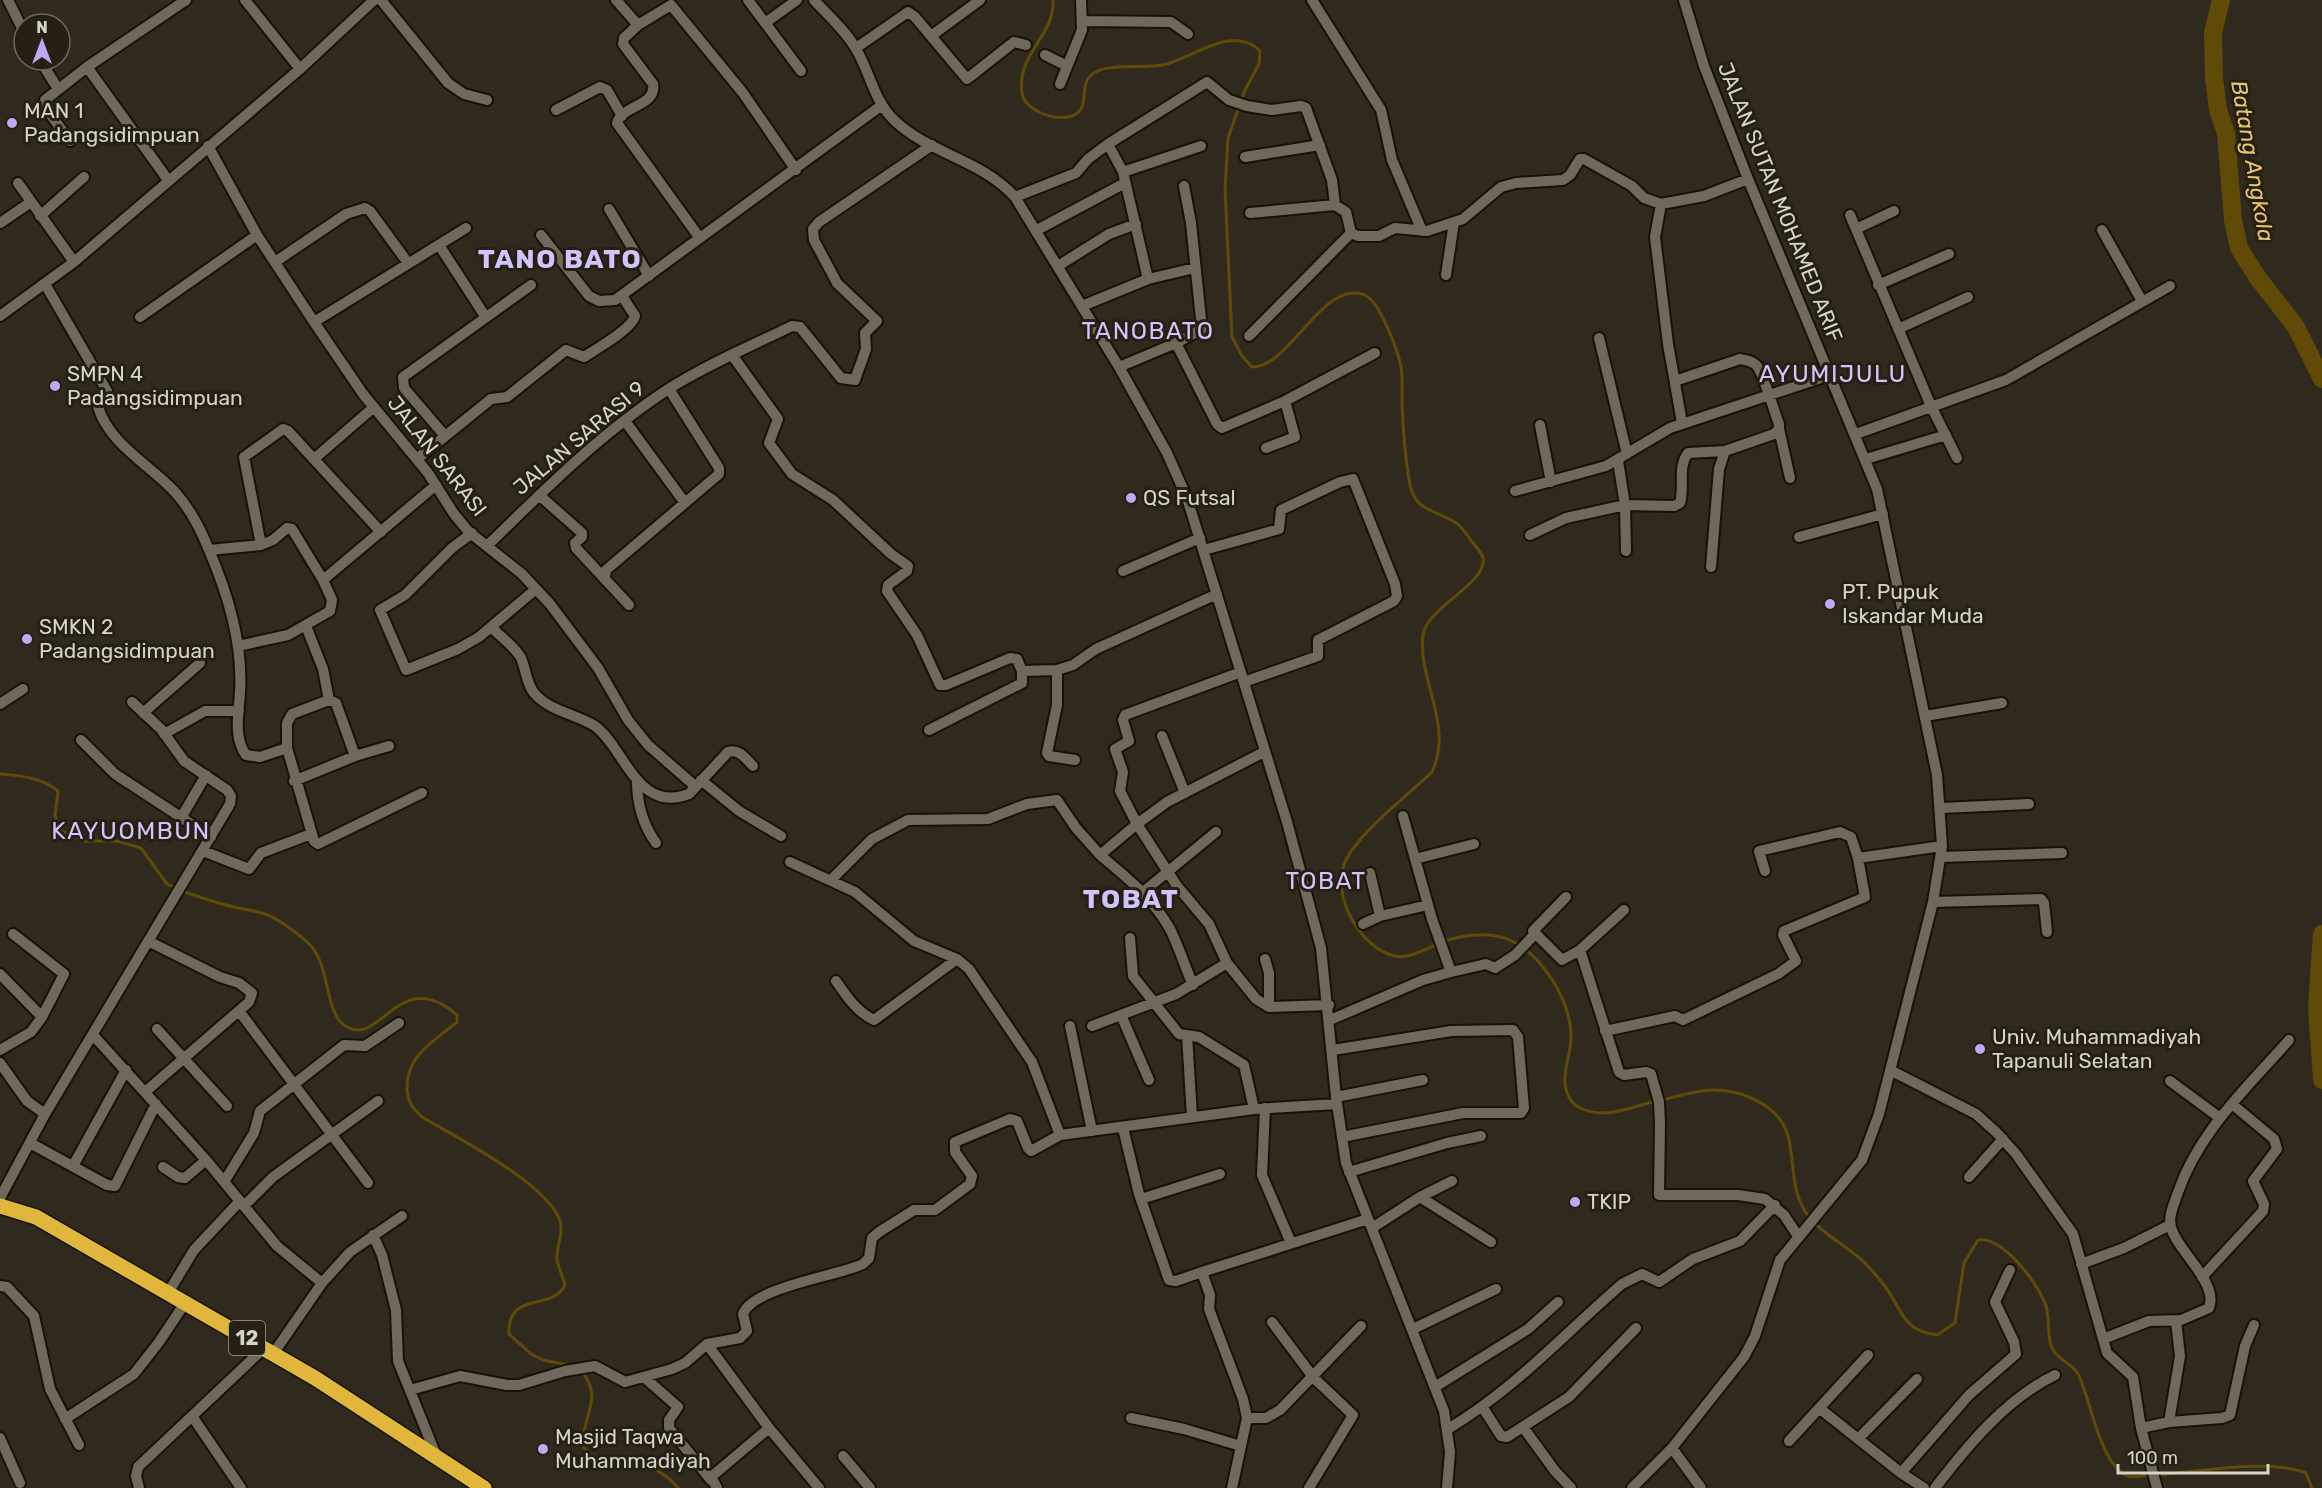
<svg xmlns="http://www.w3.org/2000/svg" width="2322" height="1488" viewBox="0 0 2322 1488" font-family="Rubik,sans-serif">
<style>
.lines{fill:none;stroke-linecap:round;stroke-linejoin:round}
.stream{stroke:#604a07;stroke-width:3}
.river{stroke:#604a07;stroke-width:18}
.minor-casing{stroke:#171206;stroke-width:14}
.highway-casing{stroke:#171206;stroke-width:18}
.minor{stroke:#6f695b;stroke-width:10}
.highway{stroke:#e1b63d;stroke-width:15}
.poi-dot{fill:#c0a8f4;stroke:#252013;stroke-width:2}
.labels{text-anchor:middle;stroke-width:6;stroke-linejoin:round;paint-order:stroke}
.shield{fill:#252013;stroke:#a19d93;stroke-width:1.5}
.shield-label{font-size:20px;font-weight:bold;fill:#d6d3ca}
.poi-label{font-size:21px;fill:#d6d3ca;stroke:#252013;text-anchor:start}
.street-label{font-size:21px;fill:#d6d3ca;stroke:#252013}
.water-label{font-size:22px;font-style:italic;fill:#e8c66f;stroke:#252013}
.quarter-label{font-size:24px;letter-spacing:1.5px;fill:#d3c3fc;stroke:#252013}
.district-label{font-size:27px;font-weight:bold;letter-spacing:1.5px;fill:#d3c3fc;stroke:#252013}
</style>
<rect width="100%" height="100%" fill="#2f2a1d"/>
<g class="lines">
<path class="stream" d="M1053 0C1055 36 1016 54 1022 93 1025 114 1070 127 1081 109 1087 99 1081 84 1091 75 1105 62 1145 69 1163 65 1192 59 1233 23 1260 51L1259 64 1245 90 1228 138 1225 189 1232 337 1242 356 1252 367C1290 368 1323 278 1365 295 1380 302 1398 351 1401 367 1403 379 1402 392 1402 403 1403 429 1405 455 1409 480 1414 513 1434 508 1456 523 1463 527 1468 537 1473 543 1477 548 1482 553 1483 558 1488 583 1426 608 1423 635 1418 683 1454 724 1432 772 1408 795 1360 832 1346 860 1329 893 1360 949 1395 956 1409 959 1425 949 1438 944
M0 774C19 775 43 778 58 791L55 815 59 830 85 841H117L141 848 167 884 176 888
M182 891C199 897 216 903 234 907 246 910 259 911 270 916 280 920 304 938 311 946 331 968 324 1015 347 1027 381 1046 400 965 457 1015V1022C433 1042 406 1055 407 1090 408 1102 413 1109 422 1117 458 1138 542 1181 559 1218 565 1232 556 1245 557 1259 558 1267 563 1277 565 1285 552 1312 507 1290 509 1334L531 1354 543 1360 573 1366
M1444 941C1494 926 1525 937 1553 981 1563 997 1571 1017 1571 1037 1571 1052 1564 1067 1565 1082 1565 1092 1571 1104 1580 1108 1606 1120 1631 1107 1656 1101
M1662 1100C1679 1096 1699 1089 1716 1090 1744 1091 1780 1106 1788 1136 1795 1161 1790 1187 1805 1211 1820 1234 1847 1245 1866 1264 1873 1271 1878 1278 1884 1285 1903 1310 1901 1330 1937 1335L1955 1323 1964 1263 1978 1240C2003 1236 2036 1282 2045 1303 2051 1317 2046 1335 2052 1348 2056 1359 2072 1363 2078 1374 2091 1399 2099 1464 2128 1476 2133 1478 2144 1476 2151 1475
M581 1371C606 1399 579 1418 584 1448 602 1467 614 1455 633 1460 648 1463 669 1476 678 1488
M2157 1475C2199 1472 2268 1458 2306 1473L2312 1488"/>
<path class="river" d="M2221 0 2213 33 2214 78 2218 110 2226 133 2233 220 2239 248 2258 278 2296 327 2322 379
M2322 934 2317 1006 2322 1080"/>
<defs>
<path id="minor" d="M8 0 24 32
M245 0 300 69
M381 0 448 83 464 94 487 100
M616 0 638 25
M748 0 801 71
M814 0C828 15 846 31 856 49 870 72 874 102 895 121 930 154 982 160 1015 197L1119 367 1167 453 1187 498 1287 822 1321 948 1336 1097 1346 1163 1444 1411 1450 1452 1447 1488
M1312 0 1381 110 1392 160 1422 231
M1084 21 1171 22 1188 34
M765 23 797 0
M931 36 980 0
M856 48 908 12 915 17 967 79 1014 42 1026 45
M1045 55 1067 66
M40 60 58 89
M87 67 168 180
M1060 84 1082 30 1081 0
M556 110 600 87 607 90 622 116
M70 141 45 107V100L87 67 186 0
M1108 144 1123 172 1148 279
M208 146 257 235 314 322 363 394 428 473 454 514 469 532 522 574 550 604 598 668 628 720 648 745 695 786
M1245 157 1320 145
M1123 172 1201 146
M18 183 74 262
M1015 197 1076 173 1088 159 1108 144 1207 82 1229 100 1247 106 1272 110 1301 106 1306 108 1332 180 1335 205
M1661 204 1655 237 1668 344 1682 423
M609 209 649 276
M1250 213 1335 205 1346 212 1351 233
M1850 215 1931 406 1957 458
M40 216 84 177
M0 223 31 202
M1856 229 1894 211
M1037 230 1125 183
M2102 230 2142 301
M1351 233 1358 236H1379L1395 228 1427 231 1463 219 1501 187 1516 183 1563 180 1570 175 1580 159H1584L1632 186 1644 198 1661 204 1704 196 1748 179
M541 235 589 296 599 301 615 300 882 105
M699 237 617 123C622 105 657 106 653 84L623 44 624 38 638 25 671 5 743 93 796 170
M439 245 485 316
M275 262 346 214 365 208 370 211 408 263
M1058 266 1109 234 1136 224
M1446 275 1454 222
M45 284 107 391V397L98 407C110 445 149 464 174 491 189 507 201 530 209 550 228 594 243 644 240 692 239 712 233 738 246 755L260 757 287 748V723L292 714 329 700 336 703 355 756 389 746
M1878 285 1949 254
M1082 306 1148 279 1195 268
M0 316 74 262 300 69 374 0
M140 317 257 235
M314 322 466 228
M1898 329 1968 297
M1249 336 1351 233
M1599 338 1627 454
M1176 343 1217 424 1222 428 1285 401 1375 353
M732 355 778 419 769 443 792 474 833 500 891 554 908 566 907 571 888 585 887 591 917 635 940 685H946L1010 658 1017 659 1022 671V683L929 730
M1119 367 1176 343 1202 329 1191 223 1184 186
M625 421 685 503
M1540 425 1551 482
M1779 429 1790 478
M1856 434 2006 380 2170 286
M445 436 404 388 403 377 531 285
M1266 448 1295 437 1285 401
M314 459 374 407
M417 459 491 399 507 397 566 350 584 357C596 349 632 329 635 316L622 296
M1866 459 1946 435
M1618 461 1625 505 1626 551
M1515 491 1606 466 1670 428 1830 375
M539 495 582 533V537L575 543 576 548 629 605
M472 533 452 548 405 595 380 610 406 670 458 649 479 637 536 589
M1530 535 1566 518 1625 505 1674 506 1680 503C1685 487 1677 467 1688 453L1725 451 1774 434 1779 429V424C1774 411 1763 373 1757 366 1753 361 1746 360 1740 359L1675 381
M1799 537 1883 514
M261 545 273 540 287 528 292 529 323 580
M487 546C544 490 602 432 670 388 708 364 751 346 792 326L800 327 841 378 855 380 866 349 865 333 877 321 837 283 814 240 813 229 819 222 932 145
M209 550 261 545 244 457 283 429 288 431 381 532
M1204 550 1279 529 1281 510 1340 482 1353 479 1395 584 1397 596 1394 601 1318 640V656L1244 682
M1711 567 1719 469 1725 451
M1123 571 1200 538
M605 576 606 570 719 474V468L669 389
M306 626 323 669 329 700
M492 628C501 637 515 647 521 658 526 669 526 683 534 693 549 711 576 714 595 726 625 748 637 814 689 794L728 752C739 748 746 759 753 766
M238 646 288 635 330 611 332 600 323 580 436 485
M1057 670V705L1047 753 1049 756 1075 760
M1022 671 1057 670 1073 665 1096 649 1217 594
M0 704 23 689
M143 713 200 663
M1925 716 2002 703
M164 734 205 711H239
M1162 736 1185 793
M81 740 115 774 211 837
M287 748 314 841 318 844 422 793
M1264 752 1167 802 1137 824 1177 886 1209 924 1227 963 1256 999 1269 1007 1329 1005
M701 780 739 811 781 836
M294 781 355 756
M637 781C637 804 643 825 656 843
M1941 808 2029 804
M181 818 206 775
M203 851 249 869 261 853 311 834
M1941 857 2062 853
M1415 859 1474 844
M790 862 855 892 914 941 957 959 969 969 1032 1062 1060 1135 1254 1109 1337 1104
M1765 871 1759 851 1840 832 1851 837 1858 858 1942 846
M1370 873 1380 916
M832 879 872 839 908 820 988 819 1027 804 1057 800 1076 828 1100 855
M1143 892 1216 832
M1566 897 1533 931 1562 960 1580 950 1624 910
M1933 902 2041 899 2044 903 2047 932
M1363 924 1380 916 1428 905
M1130 938 1133 976 1179 1034 1199 1037 1244 1065 1254 1109
M1580 950 1619 1072 1624 1075 1646 1072 1651 1074 1659 1102 1660 1124 1659 1195H1738L1765 1199 1784 1215 1798 1236
M1265 959 1269 973V1007
M1451 972 1486 964 1495 968 1515 955 1534 935
M0 974 42 1017
M836 981C847 997 857 1012 874 1020L957 959
M1193 985C1185 967 1179 947 1170 929 1153 898 1126 877 1100 855L1137 824 1120 791 1123 772 1115 749 1129 741 1123 720 1125 715 1241 672
M239 1011 368 1183
M1121 1015 1149 1080
M1330 1020 1423 980 1451 972 1432 919 1403 816
M1070 1026 1092 1131
M1092 1026 1176 994 1227 963
M157 1029 227 1106
M1605 1031 1675 1016 1683 1020 1778 974 1796 961 1783 935 1784 931 1865 897 1858 858
M93 1035 206 1160 277 1246 322 1283
M1187 1035 1192 1117
M0 1050 31 1032 42 1017 64 974 13 934
M1333 1050 1451 1031 1513 1030 1518 1037 1524 1108 1521 1113H1463L1342 1137
M0 1063 27 1101 45 1114
M1890 1070 1976 1114 1996 1132 2016 1154 2073 1234 2107 1353 2133 1377 2141 1428 2169 1422 2222 1418 2230 1415 2245 1346 2254 1325
M2170 1081 2220 1118
M145 1092 249 1002 252 993 239 983 220 977 148 941
M1336 1097 1423 1080
M1265 1108 1262 1175 1291 1243
M1123 1128 1139 1194 1169 1280 1176 1281 1202 1272
M30 1143 107 1185 115 1186 156 1104
M73 1166 126 1070
M163 1167 178 1177 185 1178 206 1160
M1349 1172 1447 1143 1481 1136
M1969 1177 2003 1139
M224 1182 254 1133 260 1111 344 1045 365 1046 399 1023
M1420 1197 1491 1242
M0 1198 45 1114 230 804 231 796 227 790 184 761 161 729 132 702
M1141 1199 1220 1174
M244 1206 273 1177 378 1101
M1372 1228 1420 1197 1452 1181
M373 1235 382 1255 396 1310 398 1361 436 1455
M2081 1264 2124 1248 2170 1225
M2202 1277 2263 1211 2264 1204 2253 1181 2277 1149 2274 1139 2232 1104
M0 1286 7 1287 34 1316 50 1389 79 1445
M168 1293 194 1250 240 1201
M1272 1322 1313 1377 1353 1415 1309 1488
M1413 1329 1496 1289
M2103 1339 2149 1321 2181 1320 2209 1308C2219 1282 2176 1250 2171 1227 2168 1216 2174 1205 2177 1195 2198 1132 2246 1089 2289 1040
M707 1344 769 1428 819 1488
M273 1354 322 1283 350 1252 402 1216
M645 1378 678 1407 669 1420V1428L711 1480
M1435 1387 1528 1329 1558 1302
M410 1390 460 1376 507 1385H519L565 1371 595 1366 625 1382 672 1369 685 1363 707 1344 740 1338 747 1331 743 1314C753 1287 838 1276 863 1264L869 1258 872 1238 879 1232 914 1210H935L970 1184 972 1176 955 1152V1142L1010 1119 1017 1121 1028 1148 1031 1151 1060 1135
M1483 1408 1501 1436 1507 1437 1569 1397 1636 1328
M1819 1408 1901 1473 1924 1488
M192 1416 241 1488
M1131 1418 1184 1429 1241 1446
M1247 1418H1266L1280 1410 1361 1326
M65 1419 134 1374 159 1342 185 1303
M2169 1422 2180 1356 2176 1321
M1523 1427 1555 1471 1571 1488
M2141 1428 2157 1488
M1448 1429C1516 1388 1563 1335 1622 1284L1642 1274 1659 1282 1693 1259 1740 1241 1775 1205
M0 1438 20 1483
M1858 1439 1917 1379
M1789 1441 1868 1355
M1672 1448 1701 1488
M843 1456 870 1488
M1901 1473 1969 1395 2016 1354 2014 1342 1995 1302 2010 1270
M139 1488 136 1476 138 1467 264 1348
M717 1488 711 1477 769 1428
M1232 1488 1247 1418 1243 1399 1209 1309 1210 1295 1202 1272 1368 1219
M1632 1488 1672 1448 1744 1357 1755 1336 1780 1260 1862 1160 1879 1114 1933 902 1942 846 1937 775 1877 489 1748 179 1704 66 1684 0
M1935 1488C1968 1445 2006 1399 2055 1375"/>
<path id="highway" d="M0 1206 36 1217 315 1378 484 1488"/>
</defs>
<use href="#minor" class="minor-casing"/>
<use href="#highway" class="highway-casing"/>
<use href="#minor" class="minor"/>
<use href="#highway" class="highway"/>
</g>
<g class="poi-dot">
<circle cx="12" cy="123" r="6"/>
<circle cx="55" cy="386" r="6"/>
<circle cx="1131" cy="498" r="6"/>
<circle cx="1830" cy="604" r="6"/>
<circle cx="27" cy="639" r="6"/>
<circle cx="1980" cy="1049" r="6"/>
<circle cx="1575" cy="1202" r="6"/>
<circle cx="543" cy="1449" r="6"/>
</g>
<g class="labels">
<rect class="shield" x="229" y="1321" width="36" height="34" rx="4.5"/>
<g class="shield-label">
<text x="247" y="1345">12</text>
</g>
<g class="poi-label">
<text x="24" y="118">MAN 1<tspan x="24" dy="24">Padangsidimpuan</tspan></text>
<text x="67" y="381">SMPN 4<tspan x="67" dy="24">Padangsidimpuan</tspan></text>
<text x="1143" y="505">QS Futsal</text>
<text x="1842" y="599">PT. Pupuk<tspan x="1842" dy="24">Iskandar Muda</tspan></text>
<text x="39" y="634">SMKN 2<tspan x="39" dy="24">Padangsidimpuan</tspan></text>
<text x="1992" y="1044">Univ. Muhammadiyah<tspan x="1992" dy="24">Tapanuli Selatan</tspan></text>
<text x="1587" y="1209">TKIP</text>
<text x="555" y="1444">Masjid Taqwa<tspan x="555" dy="24">Muhammadiyah</tspan></text>
</g>
<g class="street-label">
<text transform="translate(1780 202) rotate(68)" y="7">JALAN SUTAN MOHAMED ARIF</text>
<text transform="translate(579 438) rotate(-40)" y="7">JALAN SARASI 9</text>
<text transform="translate(437 456) rotate(52)" y="7">JALAN SARASI</text>
</g>
<g class="water-label">
<text transform="translate(2253 161) rotate(80)" y="8">Batang Angkola</text>
</g>
<g class="quarter-label">
<text x="1148" y="339">TANOBATO</text>
<text x="1833" y="382">AYUMIJULU</text>
<text x="131" y="839">KAYUOMBUN</text>
<text x="1326" y="889">TOBAT</text>
</g>
<g class="district-label">
<text x="560" y="268">TANO BATO</text>
<text x="1131" y="908">TOBAT</text>
</g>
</g>
<g transform="translate(42 42)"><circle r="28" fill="#252013" stroke="#6c685c" stroke-width="1.5"/>
<path d="M0-4.5L10 22L0 15L-10 22Z" fill="#c0a8f4"/>
<text y="-9" font-size="16" font-weight="bold" text-anchor="middle" fill="#d6d3ca">N</text>
</g>
<path d="M2118 1464v9h150v-9" fill="none" stroke="#d6d3ca" stroke-width="3"/>
<text x="2127" y="1464" font-size="18" fill="#d6d3ca" stroke="#252013" stroke-width="4.5" paint-order="stroke">100 m</text>
</svg>
